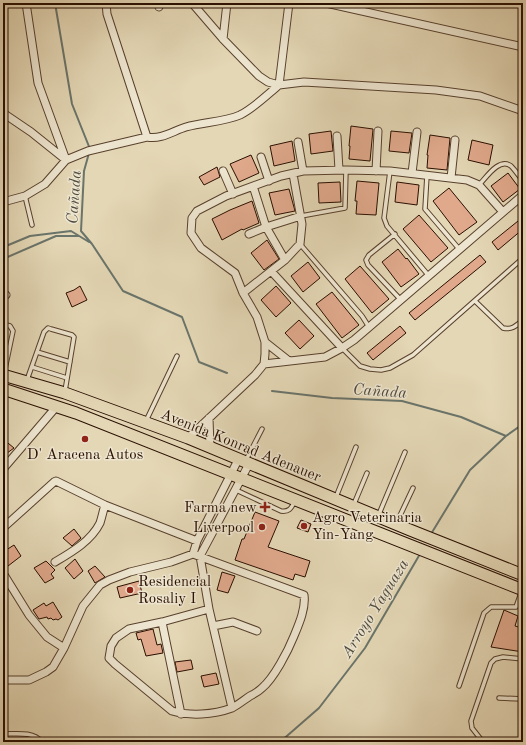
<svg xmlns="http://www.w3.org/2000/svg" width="526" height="745" viewBox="0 0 526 745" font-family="'Old Standard TT',serif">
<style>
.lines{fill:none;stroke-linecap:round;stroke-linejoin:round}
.stream{stroke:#6a746b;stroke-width:2}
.building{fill:#e0a98c;stroke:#290e00}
.service-casing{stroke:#58402d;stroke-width:5.5}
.minor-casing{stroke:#58402d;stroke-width:9}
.primary-casing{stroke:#290e00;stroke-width:13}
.service{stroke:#ede5cf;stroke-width:3.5}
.minor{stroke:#ede5cf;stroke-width:7}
.primary{stroke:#e4d7b5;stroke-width:11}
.poi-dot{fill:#8f2418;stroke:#ede5cf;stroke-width:1.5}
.labels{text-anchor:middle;stroke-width:3;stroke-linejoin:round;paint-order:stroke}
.street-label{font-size:15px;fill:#290e00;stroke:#ede5cf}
.poi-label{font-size:15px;fill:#290e00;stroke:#ede5cf;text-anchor:end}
.water-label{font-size:16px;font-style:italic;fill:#4f4a3f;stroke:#ede5cf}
</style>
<rect width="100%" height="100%" fill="#e4d7b5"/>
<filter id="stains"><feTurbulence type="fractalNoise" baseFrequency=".005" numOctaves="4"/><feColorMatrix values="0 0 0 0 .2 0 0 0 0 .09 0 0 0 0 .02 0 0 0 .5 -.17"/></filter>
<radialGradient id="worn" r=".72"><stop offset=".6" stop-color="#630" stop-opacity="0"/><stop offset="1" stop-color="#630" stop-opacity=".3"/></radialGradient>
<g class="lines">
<path class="stream" d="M55 3 72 104 90 149
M89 153 84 171 81 231 92 244 123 291 182 317 199 362 227 373
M6 246 30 236 71 231 89 242
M3 259 56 236H79
M272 391 332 398 402 401 461 417 506 436
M431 534 470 470 506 436 523 424
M280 742 319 708 365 648 420 554"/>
</g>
<path class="building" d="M351 126 373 129 370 161 349 159 350 146H349Z
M331 131 333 151 311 154 309 134Z
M391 131 412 133 409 153 389 151Z
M430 135 450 138 447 170 427 168 428 155H427Z
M472 140 493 145 489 165 468 160Z
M292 141 295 161 274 166 270 146Z
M251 155 259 173 239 182 230 164Z
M217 167 220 177 204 185 199 177Z
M508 173 520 189 503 202 491 186Z
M357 181 379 183 376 215 356 214 357 201H355Z
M340 182 341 202 319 203 318 183Z
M397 182 419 185 417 205 395 202Z
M449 188 477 222 459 235 433 201Z
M289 189 295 211 275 215 269 193Z
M252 201 259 223 243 230 242 229 222 240 212 219 230 210Z
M419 215 448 248 431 262 403 229Z
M523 217V229L498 250 492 242Z
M267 240 279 259 264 270 251 253Z
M398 249 406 259 407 258 419 274 401 287 382 262Z
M480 255 486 262 415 320 409 313Z
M308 262 320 278 303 292 291 276Z
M360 266 389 299 372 313 345 279Z
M80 286 87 300 72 307 66 293 74 290Z
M276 286 291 303 276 317 261 300Z
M332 292 359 325 342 338 316 304Z
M299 320 314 336 300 349 285 333Z
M400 326 406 333 373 360 367 353Z
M3 439 14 448 3 456Z
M255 512 279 521 268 547 310 561 305 577 295 574 293 580 235 560 242 539H244Z
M301 520 311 524 308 532 297 528Z
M74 529 81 538 72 546 63 538Z
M14 545 21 556 8 566 3 558V552Z
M75 559 83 571 74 579 65 568Z
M46 561 55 570 51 574 54 578 45 583 34 568Z
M95 566 105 577 95 583 88 571Z
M222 572 235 576 228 593 217 590Z
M139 581 142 593 120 598 117 587Z
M53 602 62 617 58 620 56 619 53 620 51 618 48 619 47 617 39 619 33 610 44 603 46 606Z
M504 610 518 616 515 626 523 628V652L491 647Z
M153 629 157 645 161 644 163 653 146 656 141 639 138 640 136 633Z
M191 660 193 669 177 672 175 662Z
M216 673 219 684 204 687 201 676Z"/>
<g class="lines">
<defs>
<path id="service" d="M390 171 384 218 387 226 429 276
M427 175 425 209 460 250
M479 185C486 178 499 157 511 166 515 170 519 176 523 181
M25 196 32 225
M301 216 345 208 346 170
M395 234 369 255 366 260 368 265 401 300
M300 244 362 316 369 327
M475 301 503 328C512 330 516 326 523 320
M3 324 10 326 13 331 4 374
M342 348 360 366 370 369 381 370 390 368 413 355 523 258
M37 352 70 362
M32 367 67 378
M27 380 44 332 48 328 51 329 72 335 74 337 65 391
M146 421 177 356
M246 460 262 429
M236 490 281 511C290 512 291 508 295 501
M336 497 356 447
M354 504 367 473
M379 514 405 452
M397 522 413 488
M459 686 484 613 491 607H516L522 590
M499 698 523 699
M3 734C16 734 33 731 42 742
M483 742 472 728 471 721 491 663 495 659 503 657 523 659"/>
<path id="minor" d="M106 3 107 14 147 137C161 140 173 131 186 127 203 122 224 122 240 115 254 108 267 95 279 85L289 3
M192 3 223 39 259 76 268 82 279 85 304 82 436 90 480 96 523 111
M326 3 523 47
M159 7 160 3
M223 39 227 3
M3 113 31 132 66 160 88 151 147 137
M337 136 339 170
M298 142 303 171
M261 157 269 181
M223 171 233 194
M376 171 378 131
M412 173 417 132
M451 178 455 140
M253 186 266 227 285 260
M3 202 25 196 45 184 66 160 38 83 26 3
M249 234 266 227 301 216
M271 271 342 348
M243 293 285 260 300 244 302 224 293 174
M3 294 6 295
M265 342 289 361
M264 364 325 357 342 348 354 340 523 195
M209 418 210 447
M188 438 255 375 264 364 265 354V342L257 317 243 293 235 273 201 248 191 233 192 218 197 211 226 196 281 176 303 171 346 170 390 171 467 180 479 185 503 212
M3 469 57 406
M3 528 54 482 56 481 105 505 197 541
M193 554 197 541 238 460
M55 562C72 552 91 541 100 523 102 517 103 511 105 505
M3 573 29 615 47 637 64 648
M162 622 181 714
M213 626 233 622 257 631
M3 680H29L46 672 53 667 64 648 83 606 100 585 109 580 130 572 171 562 193 554 304 595C306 608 299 624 294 636 288 651 274 678 262 688 259 691 254 694 250 696 244 700 238 705 232 708 213 715 190 716 172 711L115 664 109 658 111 646 116 638 129 629 162 622 209 609
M232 708 209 609 200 556 249 464"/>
<path id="primary" d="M3 375 65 393 188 438 410 530 523 575
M3 389 76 413 523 590"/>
</defs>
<use href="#service" class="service-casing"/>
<use href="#minor" class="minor-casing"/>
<use href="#primary" class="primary-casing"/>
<use href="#service" class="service"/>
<use href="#minor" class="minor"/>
<use href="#primary" class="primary"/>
</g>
<g class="poi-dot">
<circle cx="85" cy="439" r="4"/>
<path d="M263 501h4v4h4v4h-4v4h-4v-4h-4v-4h4z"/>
<circle cx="304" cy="526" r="4"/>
<circle cx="262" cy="527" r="4"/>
<circle cx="130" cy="590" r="4"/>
</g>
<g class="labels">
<g class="street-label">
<text transform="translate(241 445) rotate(22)" y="5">Avenida Konrad Adenauer</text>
</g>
<g class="poi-label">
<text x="85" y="459" text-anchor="middle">D' Aracena Autos</text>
<text x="257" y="512">Farma new</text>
<text x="312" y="522" text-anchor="start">Agro Veterinaria<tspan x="312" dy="17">Yin-Yang</tspan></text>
<text x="254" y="532">Liverpool</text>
<text x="138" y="586" text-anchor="start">Residencial<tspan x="138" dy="17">Rosaliy I</tspan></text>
</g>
<g class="water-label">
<text transform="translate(73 197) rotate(-86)" y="6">Cañada</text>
<text transform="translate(380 390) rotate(4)" y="6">Cañada</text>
<text transform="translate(374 608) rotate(-58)" y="6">Arroyo Yaguaza</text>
</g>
</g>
<rect width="526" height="745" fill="none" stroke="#e4d7b5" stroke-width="16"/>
<rect x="4" y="4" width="518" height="737" fill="none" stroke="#290e00" stroke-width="2"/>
<rect x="8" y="8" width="510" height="729" fill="none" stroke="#290e00"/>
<rect width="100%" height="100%" filter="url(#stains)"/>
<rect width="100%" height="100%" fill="url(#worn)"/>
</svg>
